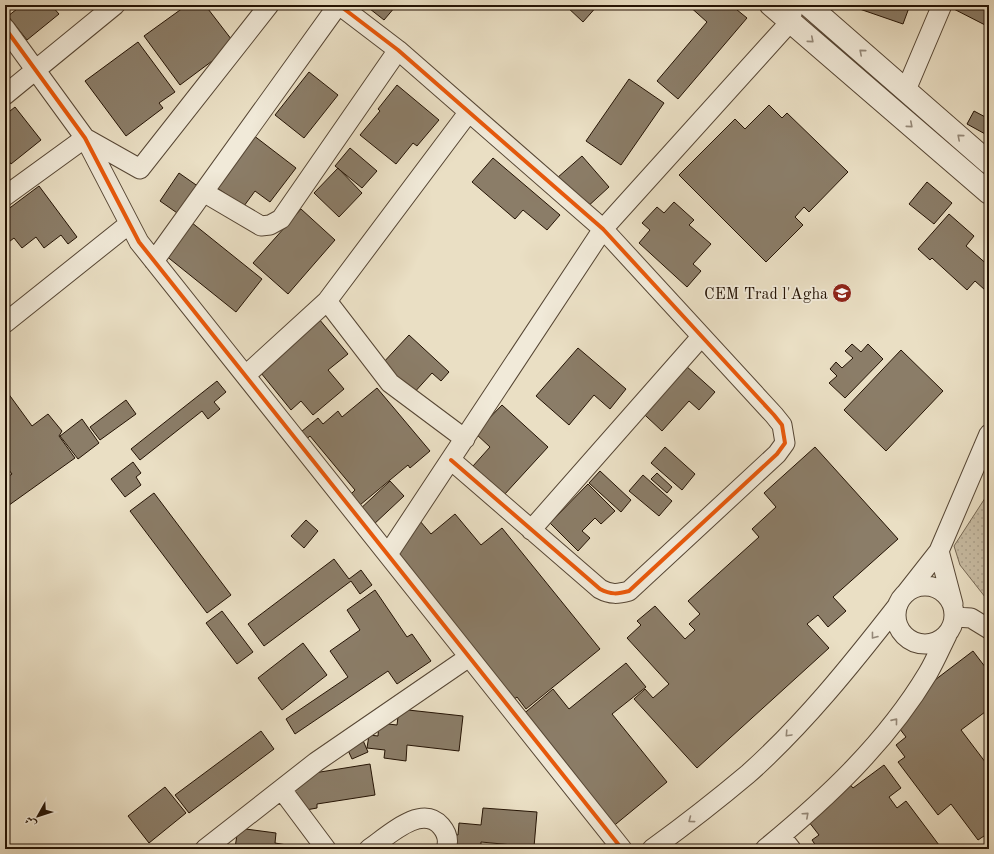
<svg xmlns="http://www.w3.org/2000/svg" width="994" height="854" viewBox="0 0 994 854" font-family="'Old Standard TT',Amiri,serif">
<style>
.green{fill:url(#green-dots);stroke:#766854}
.building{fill:#8b7d68;stroke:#241304}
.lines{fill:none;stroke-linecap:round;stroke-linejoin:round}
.minor-casing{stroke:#564634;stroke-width:21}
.tertiary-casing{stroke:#564634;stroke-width:24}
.minor{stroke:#f1ead9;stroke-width:19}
.tertiary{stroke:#f1ead9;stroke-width:22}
.cycleway-casing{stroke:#f1ead9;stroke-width:6}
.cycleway{stroke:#e8590c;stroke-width:4}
.oneway{stroke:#958979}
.labels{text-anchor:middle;stroke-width:3.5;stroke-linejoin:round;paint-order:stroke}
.poi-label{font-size:16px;fill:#241304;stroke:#f1ead9;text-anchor:end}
</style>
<defs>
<pattern id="green-dots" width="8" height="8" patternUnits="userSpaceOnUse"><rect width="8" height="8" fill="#c8bca3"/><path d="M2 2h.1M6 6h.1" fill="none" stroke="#aca18b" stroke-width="1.8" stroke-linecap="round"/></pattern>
</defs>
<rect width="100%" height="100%" fill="#eadfc4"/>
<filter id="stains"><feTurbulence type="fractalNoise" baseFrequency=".005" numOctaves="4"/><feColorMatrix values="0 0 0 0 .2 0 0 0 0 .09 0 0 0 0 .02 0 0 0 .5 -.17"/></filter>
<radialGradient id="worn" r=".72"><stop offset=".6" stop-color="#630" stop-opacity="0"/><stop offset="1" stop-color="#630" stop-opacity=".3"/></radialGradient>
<path class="green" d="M989 492V602L960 565 954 546Z"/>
<path class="building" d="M13 5H51L59 14 27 40 8 16 17 9Z
M187 5H205L235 44 180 85 144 36Z
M365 5H393L395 7 384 20Z
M565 5H598L583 22Z
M688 5H731L747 18 678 99 657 81 707 22Z
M848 5H910L903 24Z
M946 5H989V27Z
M138 42 175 92 159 103 163 108 126 136 85 81Z
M309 72 338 95 304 138 275 115Z
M629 79 664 103 621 165 586 141Z
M397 85 439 120 417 146 413 143 396 164 360 135 380 111 378 109Z
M769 105 782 118 787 113 848 172 809 212 804 207 795 217 803 225 766 262 679 175 735 119 745 129Z
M15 107 41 140 11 164 5 156V115Z
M974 111 989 119V131L987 135 967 124Z
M253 135 296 168 270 202 255 191 244 206 214 186Z
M350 148 377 171 362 188 335 166Z
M582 156 609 187 585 209 557 178Z
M493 158 560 215 547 230 523 210 515 219 472 182Z
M338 168 362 193 339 217 314 193Z
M179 173 199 187 180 215 160 201Z
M927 182 952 203 934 224 909 204Z
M39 186 77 237 68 244 61 235 44 248 36 237 22 248 14 238 5 245V207L7 210Z
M674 202 694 220 689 225 711 244 693 264 701 271 687 287 639 243 650 230 642 223 657 207 664 213Z
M301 209 335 240 288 294 253 263Z
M949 214 974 236 966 246 989 266V285L985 290 975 281 967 290 932 258 930 260 918 249Z
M186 218 262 279 236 312 160 251Z
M319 319 348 354 328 370 344 389 313 415 301 401 291 410 261 373 280 357 277 354Z
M409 335 449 372 441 381 432 373 412 395 381 365Z
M852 344 861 352 868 344 883 359 845 398 829 383 837 376 830 369 836 362 842 368 853 358 845 351Z
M578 348 626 389 610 409 594 395 569 425 536 396Z
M901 350 943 391 886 451 844 410Z
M685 365 715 392 699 410 689 401 662 431 632 403Z
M217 381 226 392 214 402 220 409 208 419 202 411 140 460 131 449Z
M377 388 430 451 410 468 408 465 360 505 351 494 355 490 310 436 302 443 296 436 318 418 323 424 338 411 342 417Z
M5 389 32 426 48 414 62 431 59 436 75 458 5 508V479L12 474 5 465Z
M126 400 136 414 100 440 90 427Z
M502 405 548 447 504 495 473 466 490 447 475 433Z
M82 419 99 443 78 459 60 436Z
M665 447 695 474 682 490 651 463Z
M815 447 898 539 833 597 846 611 828 627 818 615 807 624 829 648 697 768 634 699 645 689 653 698 669 684 627 638 641 625 637 621 655 606 685 639 695 630 689 624 700 614 688 601 759 537 752 529 776 507 764 493Z
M133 462 141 473 136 477 141 485 125 497 111 479Z
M600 471 631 500 621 512 589 483Z
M657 473 672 487 667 493 651 479Z
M643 475 672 501 659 516 629 491Z
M390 481 404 496 372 526 358 511Z
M588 484 615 511 601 524 595 518 582 531 590 538 578 551 550 523Z
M154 493 231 595 207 613 130 511Z
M455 514 481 545 502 528 600 649 526 709 517 697 508 704 386 548 420 521 431 534Z
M306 520 318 531 304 548 291 536Z
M334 559 349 579 361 570 372 585 360 594 351 581 264 646 248 624Z
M375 590 407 637 412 634 431 661 397 684 388 671 295 734 286 719 348 677 330 651 360 630 347 610Z
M222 611 253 652 237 664 206 623Z
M303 643 327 675 282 710 258 678Z
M973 651 989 672V709L961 730 989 767V843L984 836 978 840 951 804 938 815 898 762 905 757 896 745 906 737 889 715Z
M626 663 646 687 612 714 667 782 605 833 514 722 553 689 569 709Z
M399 709 463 716 459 751 407 745 406 761 384 758 385 750 367 748 369 735 378 736 379 723 397 725Z
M261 731 274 749 189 813 175 795Z
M362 738 368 752 352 759 346 746Z
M370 764 375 795 317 804V808L295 812 289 777Z
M884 765 901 788 889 797 897 808 906 801 942 849H818L812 840 819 835 802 813 846 780 853 788Z
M165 787 186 813 149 843 128 816Z
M483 808 537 812 534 847 481 842V849H462V848L446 846V834L458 835 459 823 481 825Z
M238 828 276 833 275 843 287 845 286 849H197L198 842 235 848Z"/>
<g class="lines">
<defs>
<path id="minor" d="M339 5 398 50 603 229 774 415 782 425 785 443 777 454 629 591C618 594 611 595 600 589L451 460
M5 28 85 138 139 242 622 849
M906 90 942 5
M5 95 115 5
M205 193 261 226 270 225 281 219 398 50
M5 196 85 138 140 169 269 5
M154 261 338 5
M327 301 390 383 465 439
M5 323 129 224
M246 375 327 301 468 113
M531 530 701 337
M939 551 953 604
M388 554 603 229 790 22 794 5
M896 615a29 29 0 1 1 58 0a29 29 0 1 1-58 0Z
M906 593 939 551 989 434
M955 617 971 618 989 629
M282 790 326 849
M781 836 791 849
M205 849 316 762 469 657
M369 849C387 837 421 803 441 826 447 833 449 841 446 849
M652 849C685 825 717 800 748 774 804 724 852 664 898 605
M765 849C827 798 886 743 928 673 935 661 941 647 947 635"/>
<path id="tertiary" d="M771 5 989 193
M808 5 989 163"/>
</defs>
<use href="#minor" class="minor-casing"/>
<use href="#tertiary" class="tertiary-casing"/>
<use href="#minor" class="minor"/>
<use href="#tertiary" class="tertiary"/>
<defs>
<path id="cycleway" d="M339 5 398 50 603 229 774 415 782 425 785 443 777 454 629 591C618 594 611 595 600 589L451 460
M5 28 85 138 139 242 622 849"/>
</defs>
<use href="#cycleway" class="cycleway-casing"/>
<use href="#cycleway" class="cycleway"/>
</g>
<defs><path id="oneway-chevron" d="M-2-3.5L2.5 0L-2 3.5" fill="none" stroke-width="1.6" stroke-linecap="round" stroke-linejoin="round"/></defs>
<g class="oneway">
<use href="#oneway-chevron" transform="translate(811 40) rotate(41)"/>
<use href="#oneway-chevron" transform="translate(862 52) rotate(-139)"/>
<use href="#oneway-chevron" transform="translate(910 125) rotate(41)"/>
<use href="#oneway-chevron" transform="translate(960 137) rotate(-139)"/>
<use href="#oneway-chevron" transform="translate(874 636) rotate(128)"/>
<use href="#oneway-chevron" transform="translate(895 721) rotate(-51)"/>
<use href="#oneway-chevron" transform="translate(788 734) rotate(133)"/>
<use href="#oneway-chevron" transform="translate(806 815) rotate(-42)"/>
<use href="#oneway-chevron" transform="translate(691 820) rotate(143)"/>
</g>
<defs>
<symbol id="school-disc" viewBox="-11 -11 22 22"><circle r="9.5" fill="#8f2418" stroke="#f1ead9"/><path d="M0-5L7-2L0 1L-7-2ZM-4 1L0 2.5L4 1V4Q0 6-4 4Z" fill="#fff"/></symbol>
</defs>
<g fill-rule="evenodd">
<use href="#school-disc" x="831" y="282" width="22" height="22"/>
</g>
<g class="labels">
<g class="poi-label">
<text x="828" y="299">CEM Trad l'Agha</text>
</g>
</g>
<rect width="994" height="854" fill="none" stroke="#eadfc4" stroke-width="20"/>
<rect x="6" y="6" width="982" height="842" fill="none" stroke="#241304" stroke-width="2"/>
<rect x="10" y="10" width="974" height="834" fill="none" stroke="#241304"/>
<g transform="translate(38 816) rotate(231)" stroke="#f1ead9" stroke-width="3" paint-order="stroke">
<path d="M0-3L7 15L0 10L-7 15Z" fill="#241304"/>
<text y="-6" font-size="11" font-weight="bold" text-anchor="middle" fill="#241304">ش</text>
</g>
<rect width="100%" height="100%" filter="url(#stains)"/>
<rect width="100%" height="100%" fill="url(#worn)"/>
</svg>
